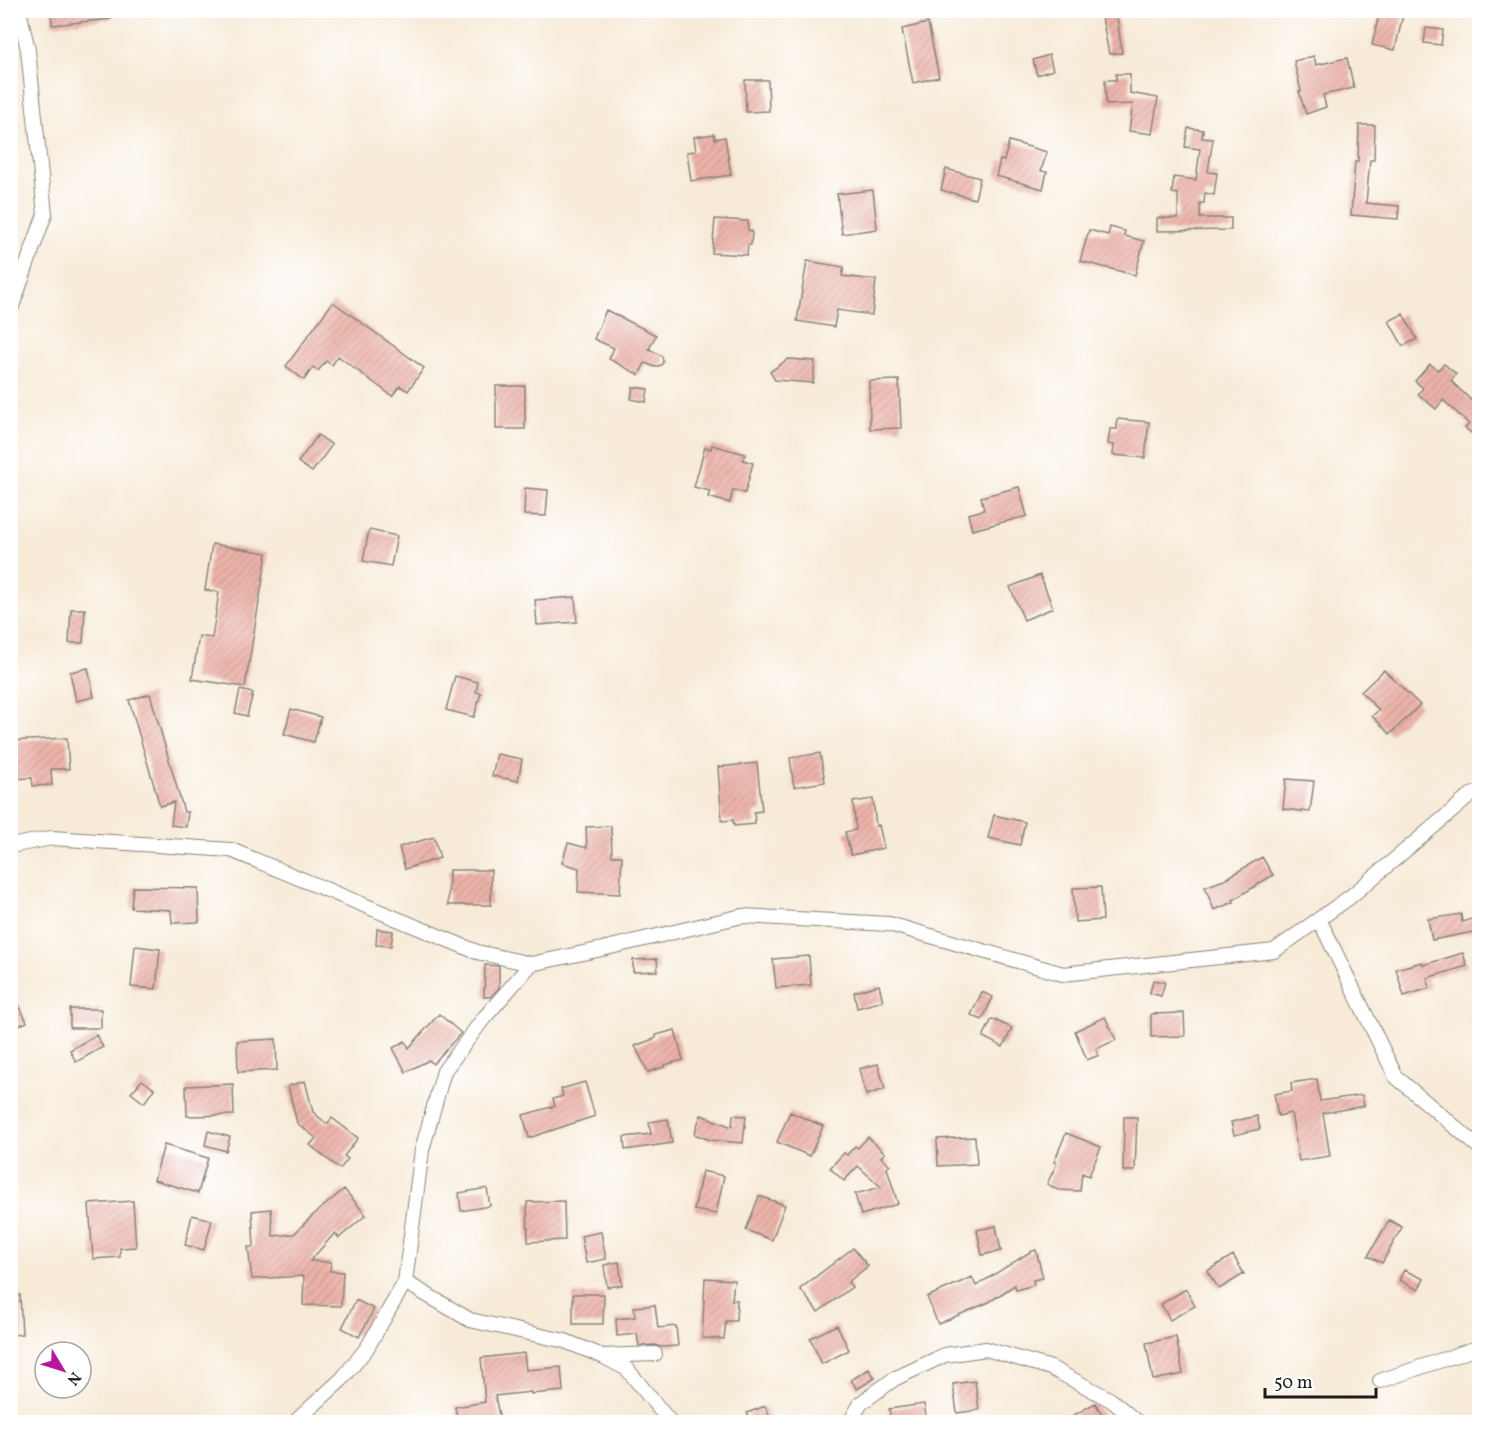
<svg xmlns="http://www.w3.org/2000/svg" width="1490" height="1433" viewBox="0 0 1490 1433" font-family="Vollkorn,serif">
<style>
.building{fill:url(#building-hatch)}
.lines{fill:none;stroke-linecap:round;stroke-linejoin:round}
.street-casing{stroke:#8a837a;stroke-width:16}
.street{stroke:#fff;stroke-width:14}
</style>
<defs>
<pattern id="building-hatch" width="6" height="6" patternUnits="userSpaceOnUse" patternTransform="scale(1.5)"><rect width="6" height="6" fill="#ecb3a9"/><path d="M-1 1l2-2M0 6l6-6M5 7l2-2" fill="none" stroke="#ca9991"/></pattern>
</defs>
<rect width="100%" height="100%" fill="#fff"/>
<filter id="ink" filterUnits="userSpaceOnUse"><feTurbulence type="fractalNoise" baseFrequency=".0167" numOctaves="2"/><feDisplacementMap in="SourceGraphic" scale="12" xChannelSelector="R" yChannelSelector="G"/><feConvolveMatrix kernelMatrix="1 2 1 2 8 2 1 2 1" color-interpolation-filters="sRGB"/></filter>
<filter id="wash" filterUnits="userSpaceOnUse"><feTurbulence type="fractalNoise" baseFrequency=".008" numOctaves="4" result="noise"/><feDisplacementMap in="SourceGraphic" scale="24" xChannelSelector="R" yChannelSelector="G"/><feGaussianBlur stdDeviation="1.35" result="paint"/><feColorMatrix in="noise" values="0 0 0 0 0 0 0 0 0 0 0 0 0 0 0 0 0 1.4 0 .05"/><feComposite in="paint" operator="in"/></filter>
<g filter="url(#wash)">
<rect width="100%" height="100%" fill="#f7ead7"/>
<g id="blocks">
<path class="building" d="M51 10H110L111 19 52 25Z
M1116 10 1122 53 1109 54 1101 12Z
M1380 10H1404L1395 50 1372 45Z
M928 23 939 77 913 83 902 29Z
M1426 28 1443 30 1441 45 1424 43Z
M1049 55 1053 70 1037 75 1033 60Z
M1314 56 1316 65 1347 58 1354 88 1323 95 1326 107 1306 114 1299 92 1301 91 1294 61Z
M1116 74H1130V93L1158 98 1152 134 1129 131 1133 104 1106 105 1105 80H1116Z
M745 80H768L769 111 746 112Z
M1359 125H1375L1374 160H1370L1366 203 1399 206 1398 219 1351 215 1355 162H1358Z
M1188 128 1203 130 1202 138 1213 139 1208 172 1217 173 1214 195 1205 193 1204 203H1200V218H1231V230L1157 231V218H1178V194L1172 193 1174 177 1196 180 1200 149 1185 147Z
M714 134 715 139 725 137 731 175 691 181 687 152 696 151 694 137Z
M1009 141 1047 152 1041 171 1047 172 1043 189 996 176 1000 160 1004 161Z
M946 169 980 178 975 199 941 190Z
M873 190 877 229 842 234 837 194Z
M715 219 748 221V230L752 231 751 245H748L747 255 712 253Z
M1110 227 1125 231 1124 236 1144 241 1135 275 1080 261 1089 230 1108 235Z
M807 261 844 267 842 276 876 280 872 315 837 310 834 327 797 321Z
M333 302 424 368 408 391 400 386 392 396 338 356 332 365 326 361 318 371 313 367 304 380 286 366Z
M606 310 656 335 649 349 662 356 663 362 661 365 655 367 645 363 639 375 609 359 614 348 594 339Z
M1403 314 1417 339 1403 346 1389 321Z
M788 359 815 361 813 383 775 380 770 372Z
M1430 364 1438 370 1444 364 1456 374 1451 381 1476 405 1474 407 1479 410V439L1465 428 1469 424 1443 400 1436 409 1418 394 1423 388 1415 381Z
M899 380 901 428 870 429 869 381Z
M496 386H525V429H496Z
M633 387 648 389 646 402 631 399Z
M1117 419 1149 422 1145 458 1113 455 1114 445 1108 444 1110 429H1117Z
M318 435 332 445 312 472 298 462Z
M712 445 745 454 743 460 753 463 745 493 733 490 730 503 708 497 710 491 694 487 705 447 711 449Z
M1019 487 1027 516 972 530 968 514 984 510 981 497Z
M525 488 548 490 546 516 524 515Z
M369 530 397 536 391 566 363 561Z
M212 544 267 553 245 687 192 679 199 636 212 638 219 592 205 590Z
M1040 575 1053 608 1024 620 1010 587Z
M575 597 577 622 537 625 535 600Z
M71 609H85L83 643H69Z
M88 668 94 697 76 701 70 672Z
M1384 670 1420 705 1390 734 1372 716 1379 710 1361 692Z
M455 676 478 682 476 692 481 693 474 717 446 710Z
M240 690 253 693 247 716 235 713Z
M150 694 184 812H188L186 827 171 825 174 802 160 806 129 700Z
M291 709 321 717 314 742 284 734Z
M67 738 69 769H51L52 785 33 786 32 778 10 779V741Z
M820 753 825 782 794 787 790 758Z
M497 754 522 759 518 781 492 776Z
M757 763 762 811 754 812 755 824 734 826 733 820 722 821 718 767Z
M1286 779 1314 781 1310 812 1283 809Z
M873 799 876 826 879 825 884 848 851 855 845 832 856 830 853 802Z
M994 815 1025 822 1020 845 988 838Z
M611 826 612 856H622L620 894 578 892 579 868 562 863 568 843 587 848 586 827Z
M434 837 440 858 405 869 399 847Z
M1262 857 1273 875 1233 900 1234 902 1214 910 1205 887 1224 880Z
M449 870H491V905H448Z
M133 887 198 888 199 922 172 923 171 910 131 908Z
M1101 887 1103 920 1075 922 1073 888Z
M1461 914 1462 922 1479 917V931L1432 940 1428 919Z
M377 929 393 931 391 946 376 945Z
M135 946 160 949 156 989 131 987Z
M1463 953 1467 966 1427 978 1430 988 1404 996 1396 969 1422 962 1423 965Z
M809 956 811 985 776 988 773 959Z
M657 959 658 971 633 972V960Z
M485 965 499 966V988L490 997H484Z
M1153 980 1165 982 1161 996 1150 993Z
M879 985 883 1001 857 1008 854 992Z
M10 986 27 1022 10 1029Z
M982 992 993 997 982 1020 971 1015Z
M70 1009H101V1028H70Z
M1184 1013 1185 1036 1151 1037V1014Z
M439 1014 461 1033 433 1064 429 1060 406 1072 393 1048 405 1041 409 1048Z
M1105 1017 1116 1040 1096 1049 1099 1055 1087 1060 1075 1031Z
M992 1019 1012 1028 1003 1047 983 1037Z
M675 1030 683 1060 664 1065V1067L648 1072 635 1046 656 1038V1035Z
M96 1035 103 1047 76 1062 70 1050Z
M276 1039 277 1070 238 1072 237 1041Z
M878 1064 885 1089 866 1095 859 1069Z
M1317 1079 1320 1101 1362 1095 1364 1106 1323 1113 1330 1156 1299 1161 1291 1113 1278 1116 1274 1094 1292 1091 1291 1083Z
M142 1080 154 1089 144 1103 131 1093Z
M305 1081 313 1112 327 1124 332 1118 358 1138 344 1156 348 1159 340 1169 310 1145 316 1138 297 1123 288 1086Z
M585 1082 595 1116 529 1138 523 1115 555 1106 553 1099 563 1096 561 1089Z
M233 1084 234 1115 187 1116 186 1086Z
M790 1112 823 1126 810 1156 777 1142Z
M701 1115 732 1127 733 1115 746 1116 743 1143 710 1140 694 1134Z
M1257 1116 1260 1129 1234 1135 1231 1122Z
M1124 1117H1137L1135 1171H1123Z
M668 1119 672 1143 625 1150 624 1137 651 1134 649 1122Z
M208 1131 230 1137 226 1151 205 1145Z
M1066 1133 1101 1147 1089 1176 1082 1173 1080 1191 1058 1190 1047 1184 1057 1163 1054 1162Z
M868 1137 885 1153 881 1157 890 1165 887 1168 898 1204 861 1215 855 1194 881 1187 858 1166 844 1181 830 1168 844 1153 847 1155 855 1146 858 1148Z
M975 1137 977 1164 938 1166 937 1139Z
M164 1145 208 1158 198 1193 154 1180Z
M702 1171 724 1176 716 1214 694 1210Z
M487 1188 490 1206 461 1211 459 1193Z
M344 1189 366 1215 339 1238 335 1233 310 1261 331 1262 330 1271 343 1272 341 1306 303 1305 304 1276 252 1279 248 1247H254L252 1211 271 1209 273 1236 294 1234 311 1217Z
M759 1196 785 1205 772 1240 746 1230Z
M133 1201 136 1247 120 1248V1257L93 1259 89 1204Z
M564 1201 565 1240 528 1242 527 1202Z
M192 1215 212 1220 204 1250 185 1245Z
M1389 1220 1402 1227 1382 1263 1368 1256Z
M996 1226 1001 1251 982 1255 977 1230Z
M601 1232 606 1259 586 1263 581 1236Z
M853 1248 868 1266 848 1282 852 1287 818 1312 800 1289Z
M1036 1250 1043 1278 1033 1280 1034 1285 1016 1290 1015 1285 989 1302 938 1324 927 1297 972 1277 976 1286 1030 1252Z
M1233 1255 1244 1274 1219 1289 1207 1271Z
M619 1262 622 1285 607 1287 604 1265Z
M1404 1270 1424 1279 1418 1290 1399 1280Z
M705 1278 734 1280 732 1300H737L736 1321H726L724 1339 702 1338Z
M1186 1289 1195 1306 1170 1320 1161 1304Z
M573 1294H604L603 1324H573Z
M10 1295H20L22 1334 10 1335Z
M356 1300 374 1309 359 1337 342 1328Z
M655 1305 658 1328 676 1326 678 1346 661 1347 655 1345 639 1346 637 1334 617 1336 616 1319 635 1317 634 1307Z
M837 1325 849 1350 822 1364 810 1338Z
M1176 1337 1183 1374 1153 1380 1146 1343Z
M524 1353 526 1370 561 1367 563 1391 531 1394V1392L495 1396 500 1420 490 1422H458L455 1407 485 1402 481 1358Z
M869 1369 875 1378 857 1389 851 1380Z
M975 1381 979 1410 957 1413 953 1384Z
M1095 1403 1107 1422H1062Z
M924 1404 927 1422H891L889 1409Z
M765 1406 772 1422H751L747 1413Z"/>
</g>
</g>
<g filter="url(#ink)">
<use href="#blocks" fill-opacity="0" stroke="#8a837a" stroke-width="1.5"/>
<g class="lines">
<defs>
<path id="street" d="M10 312 45 214 28 50 19 10
M10 846 52 838 231 850 477 952 531 964 602 949 742 916 889 924 1063 974 1274 951 1350 897 1471 795 1480 792
M1319 919 1396 1077 1480 1148
M405 1282 470 1320 565 1341 602 1356 655 1354
M604 1357 627 1369 670 1422
M1380 1381 1480 1347
M295 1422 342 1379 367 1348 405 1282 422 1150 444 1071 484 1018 531 964
M850 1422 861 1403 894 1379 945 1355 986 1349 1051 1368 1111 1400 1137 1422"/>
</defs>
<use href="#street" class="street-casing"/>
<use href="#street" class="street"/>
</g>
</g>
<rect width="1490" height="1433" fill="none" stroke="#fff" stroke-width="36"/>
<g transform="translate(63 1370) rotate(128)"><circle r="28" fill="#ffffff" stroke="#a4a4a4" stroke-width="1.5"/>
<path d="M0-4.5L10 22L0 15L-10 22Z" fill="#b5179e"/>
<text y="-9" font-size="16" font-weight="bold" text-anchor="middle" fill="#1c1c1c">N</text>
</g>
<path d="M1265 1388v9h111v-9" fill="none" stroke="#1c1c1c" stroke-width="3"/>
<text x="1274" y="1388" font-size="18" fill="#1c1c1c" stroke="#ffffff" stroke-width="4.5" paint-order="stroke">50 m</text>
</svg>
